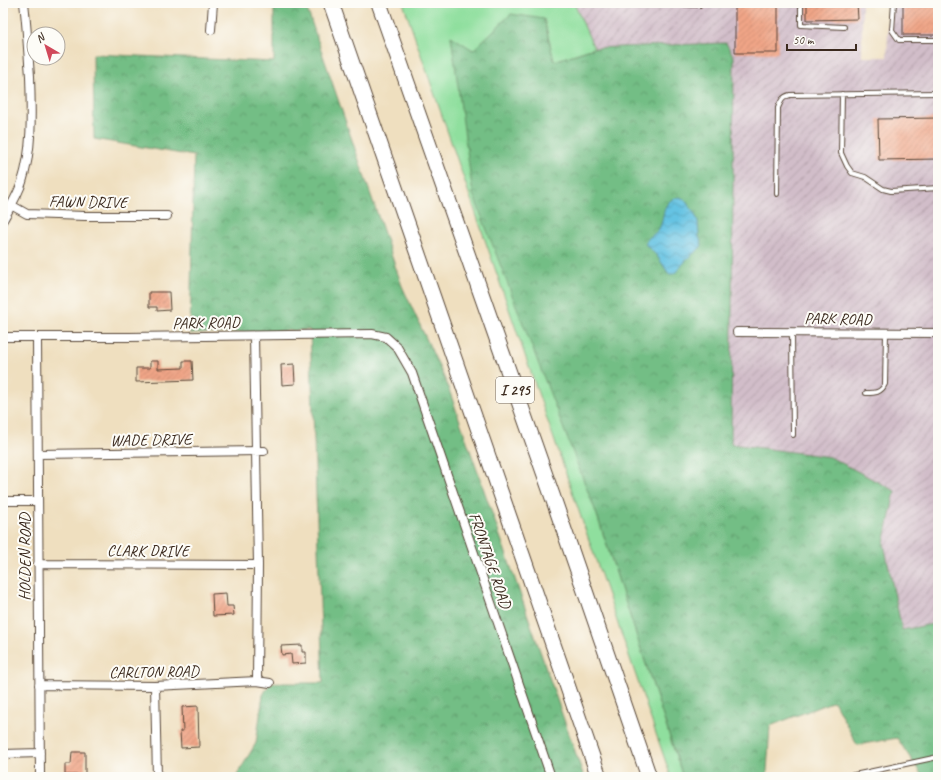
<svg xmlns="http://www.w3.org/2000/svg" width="941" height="780" viewBox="0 0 941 780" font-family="Caveat,sans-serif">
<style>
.industrial{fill:url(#industrial-furrows)}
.green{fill:#8fdf9e;stroke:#65845e}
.forest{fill:url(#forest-crowns);stroke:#577452}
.water{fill:url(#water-waves);stroke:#507680}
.building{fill:url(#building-hatch)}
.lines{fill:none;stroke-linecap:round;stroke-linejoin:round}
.lane-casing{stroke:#564536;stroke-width:6}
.street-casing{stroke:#564536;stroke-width:10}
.highway-casing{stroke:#564536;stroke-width:17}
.lane{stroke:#fff;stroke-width:4}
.street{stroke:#fff;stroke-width:8}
.highway{stroke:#fff;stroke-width:15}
.labels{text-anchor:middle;stroke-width:4;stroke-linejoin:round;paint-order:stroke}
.shield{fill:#fdfcf7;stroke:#75695f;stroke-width:1}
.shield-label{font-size:15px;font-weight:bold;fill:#3b2a1e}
.street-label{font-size:16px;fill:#3b2a1e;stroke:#fdfcf7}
</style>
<defs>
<pattern id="industrial-furrows" width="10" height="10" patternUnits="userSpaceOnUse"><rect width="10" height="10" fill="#d1bdc9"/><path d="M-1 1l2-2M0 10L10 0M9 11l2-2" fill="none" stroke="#ab9aa3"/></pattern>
<pattern id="forest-crowns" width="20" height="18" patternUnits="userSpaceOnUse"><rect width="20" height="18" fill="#73be85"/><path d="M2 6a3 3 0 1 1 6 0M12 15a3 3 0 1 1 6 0" fill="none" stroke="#609b6c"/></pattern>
<pattern id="water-waves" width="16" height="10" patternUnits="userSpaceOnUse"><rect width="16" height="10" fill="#65c3e3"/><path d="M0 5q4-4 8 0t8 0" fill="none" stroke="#549fb7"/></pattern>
<pattern id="building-hatch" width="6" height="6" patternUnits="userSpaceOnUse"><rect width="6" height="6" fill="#f0a587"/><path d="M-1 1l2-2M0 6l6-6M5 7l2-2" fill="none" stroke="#c4876e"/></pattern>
</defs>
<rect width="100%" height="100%" fill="#fdfcf7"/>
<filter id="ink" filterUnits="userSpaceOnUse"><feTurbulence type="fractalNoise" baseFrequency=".025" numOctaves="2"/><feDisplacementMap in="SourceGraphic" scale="8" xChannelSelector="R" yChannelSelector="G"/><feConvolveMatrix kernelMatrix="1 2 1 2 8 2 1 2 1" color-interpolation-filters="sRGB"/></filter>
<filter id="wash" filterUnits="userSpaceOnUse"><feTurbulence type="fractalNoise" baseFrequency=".012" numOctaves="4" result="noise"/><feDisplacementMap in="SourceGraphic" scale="16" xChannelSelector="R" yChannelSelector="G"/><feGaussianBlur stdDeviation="0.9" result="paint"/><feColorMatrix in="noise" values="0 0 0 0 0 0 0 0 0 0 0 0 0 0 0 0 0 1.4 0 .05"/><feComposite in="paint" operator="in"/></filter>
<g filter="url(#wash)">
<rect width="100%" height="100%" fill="#efdfbf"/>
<path class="industrial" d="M574 3H862V57H887L889 3H938V623L902 631 884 544 895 491 830 457 731 444 734 57 725 43 594 48Z"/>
<path class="green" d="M403 3H574L594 48 554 61 544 19 473 50 451 37 597 515 683 777H671Z"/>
<path class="forest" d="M280 3H305L402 286 447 384 584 777H236L256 743 263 695 270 683H323L310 330 190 334 194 156 94 139 93 54 274 62V7Z
M511 14 544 19 554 61 594 48 726 43 734 57 731 444 830 457 895 491 884 544 902 630 938 623V777H923L897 738 857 745 834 701 770 726 767 771 768 777H683L597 515 473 194 451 36 473 50Z"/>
<path class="water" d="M680 197 684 199 694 212 698 221 699 236 702 246 697 251 690 256 676 272 673 274H669L657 256 645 244C647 237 653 236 658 230 666 220 659 200 680 197Z"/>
<g id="blocks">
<path class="building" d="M735 3H778V53H735Z
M807 3H857L858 19 807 20Z
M903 3H938V35H903Z
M938 118V159L879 160 878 119Z
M149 292H169L170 310 157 311V307H149Z
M150 361H158V369L183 368V361H192L193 380 136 382V368H150Z
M294 364 295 384 282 385 281 365Z
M226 593 227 606H233L234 615 213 616 212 594Z
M302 645V652H306V663L292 664 291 654 282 655 281 646Z
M198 706 199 747 181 748 180 731H183L182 707Z
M72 752H85V775H65V764H71Z"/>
</g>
</g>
<g filter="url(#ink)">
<use href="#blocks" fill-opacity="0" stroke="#564536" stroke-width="1"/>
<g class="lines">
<defs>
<path id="lane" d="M652 3 699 5V3
M801 3V25L844 27
M894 3 892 30 899 40H938
M842 94 841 153 847 166 852 173 865 177 883 189 891 191 938 188
M777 194 778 108C781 101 782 97 790 95L938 93
M792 332 793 435
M866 393C875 393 881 393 885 384L886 333
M845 777 938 757"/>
<path id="street" d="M211 30 213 3
M11 205 27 214 85 216H167
M3 220C10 207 18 195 22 182 33 148 31 110 30 76 28 51 27 27 24 3
M737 332 938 333
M254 336 258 565 257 681
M3 337H129L372 334 386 337 397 347 412 373 551 777
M37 337 40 777
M38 454 264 451
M3 501H38
M38 564 258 565
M39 685 155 686 257 681 270 683
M155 686 157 777
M3 754 40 753"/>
<path id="highway" d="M331 3C419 261 511 519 599 777
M379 3 552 495 649 777"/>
</defs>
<use href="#lane" class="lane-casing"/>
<use href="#street" class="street-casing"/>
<use href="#highway" class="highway-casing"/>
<use href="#lane" class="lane"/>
<use href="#street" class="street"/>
<use href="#highway" class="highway"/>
</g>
</g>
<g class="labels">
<rect class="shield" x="496" y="377" width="38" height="26" rx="3"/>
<g class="shield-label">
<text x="515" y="395">I 295</text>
</g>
<g class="street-label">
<text transform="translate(88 201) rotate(1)" y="6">FAWN DRIVE</text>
<text transform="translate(838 318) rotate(1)" y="6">PARK ROAD</text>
<text transform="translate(206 322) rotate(-1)" y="6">PARK ROAD</text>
<text transform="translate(151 439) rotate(-1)" y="6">WADE DRIVE</text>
<text x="148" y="556">CLARK DRIVE</text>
<text transform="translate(24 557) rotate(-90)" y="6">HOLDEN ROAD</text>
<text transform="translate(491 560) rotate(71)" y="6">FRONTAGE ROAD</text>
<text transform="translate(154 671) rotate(-1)" y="6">CARLTON ROAD</text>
</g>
</g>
<rect width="941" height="780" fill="none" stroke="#fdfcf7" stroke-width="16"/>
<g transform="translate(46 46) rotate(322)"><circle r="19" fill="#fdfcf7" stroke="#afa8a0"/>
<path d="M0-3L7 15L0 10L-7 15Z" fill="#d1495b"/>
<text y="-6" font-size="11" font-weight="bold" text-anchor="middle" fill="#3b2a1e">N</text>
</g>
<path d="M787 44v6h69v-6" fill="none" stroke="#3b2a1e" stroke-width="2"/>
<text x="793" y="44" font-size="12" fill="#3b2a1e" stroke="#fdfcf7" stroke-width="3" paint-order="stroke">50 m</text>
</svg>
